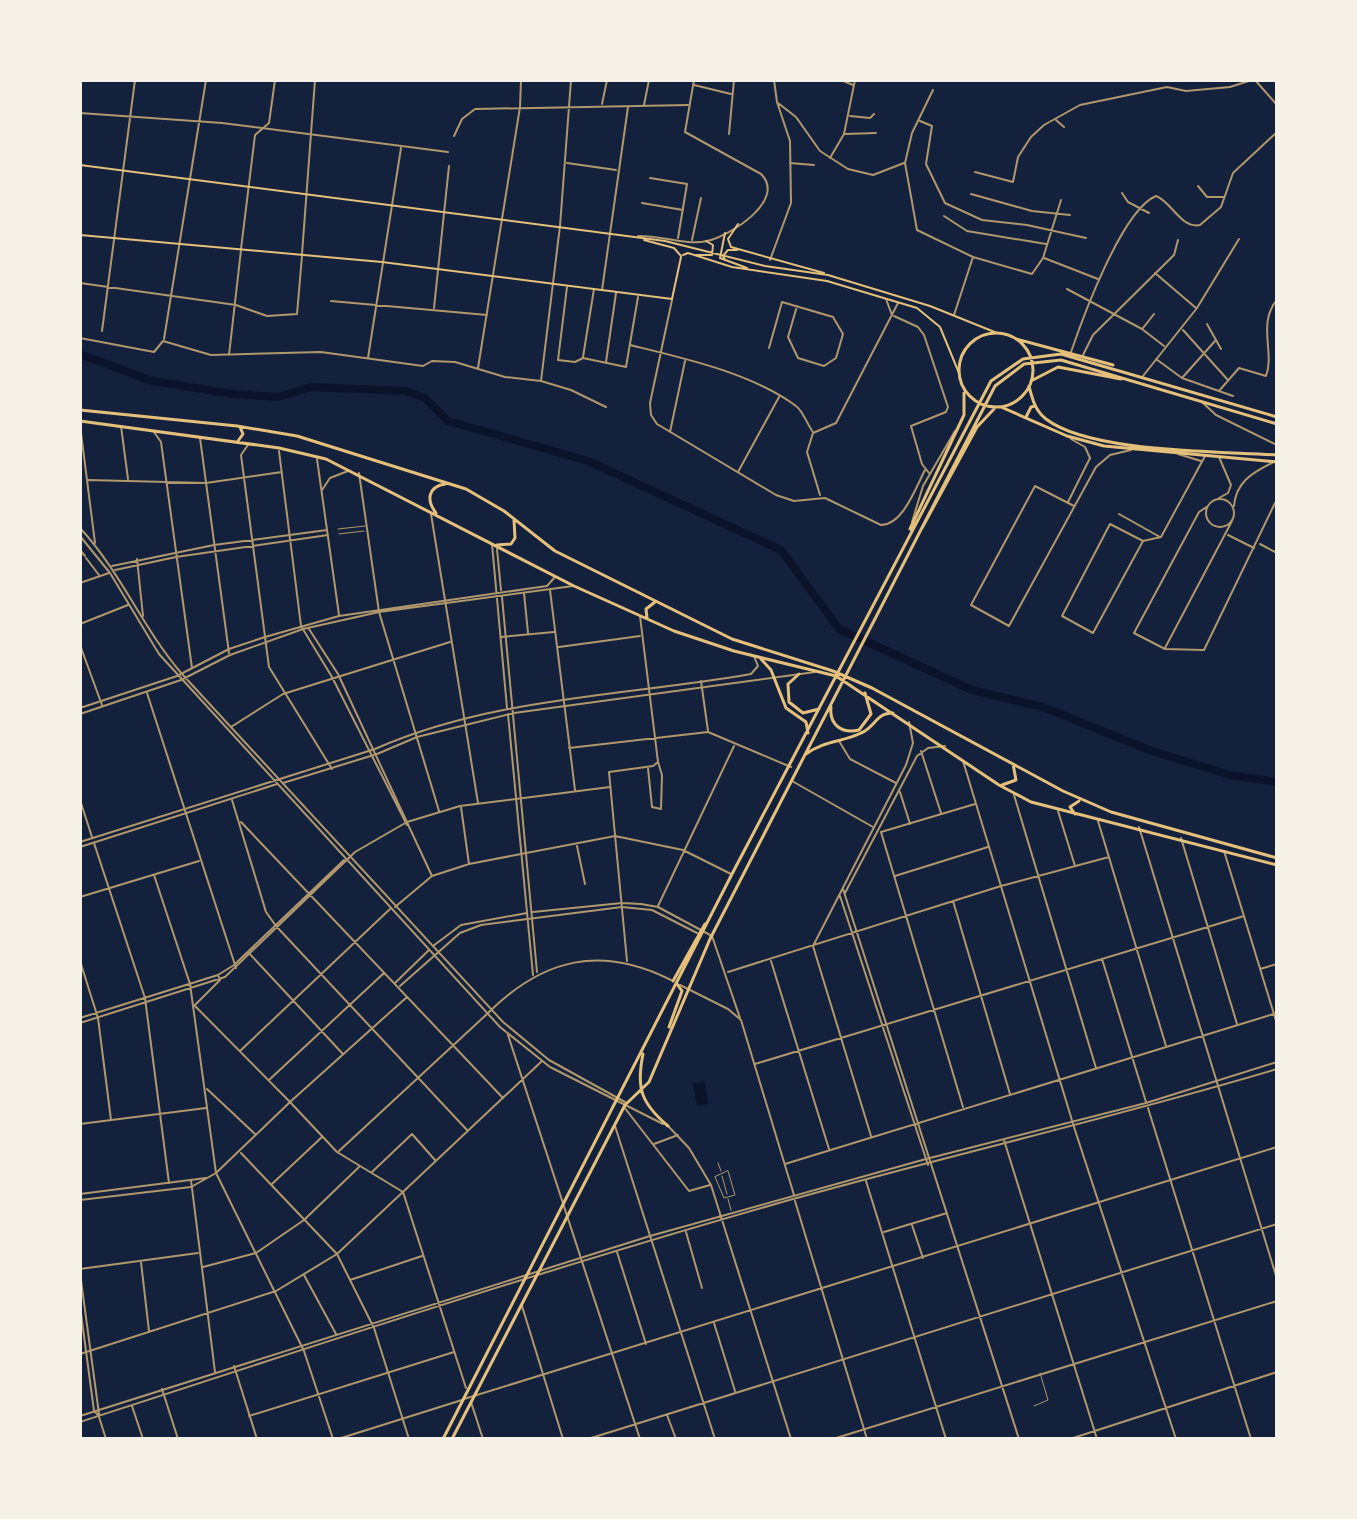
<svg xmlns="http://www.w3.org/2000/svg" width="1357" height="1519" viewBox="0 0 1357 1519" font-family="'Exo 2',sans-serif">
<style>
.water{fill:#0b132b}
.lines{fill:none;stroke-linecap:round;stroke-linejoin:round}
.river{stroke:#0b132b;stroke-width:8}
.service{stroke:#b1986c;stroke-width:1}
.pedestrian{stroke:#b1986c;stroke-width:1}
.minor{stroke:#b1986c;stroke-width:2}
.tertiary{stroke:#b1986c;stroke-width:2}
.secondary{stroke:#e5c07b;stroke-width:2}
.primary{stroke:#e5c07b;stroke-width:3}
</style>
<rect width="100%" height="100%" fill="#14213d"/>
<path class="water" d="M705 1082 708 1104 697 1106 693 1083Z"/>
<g class="lines">
<path class="river" d="M80 354 152 381 233 394 278 397 311 387 406 391 425 398 448 421 588 461 781 550 839 629 972 690 1043 707 1152 751 1230 775 1277 782"/>
<path class="service" d="M1034 1406 1048 1400 1040 1373"/>
<path class="pedestrian" d="M338 529 365 526
M339 534 364 531
M718 1163 721 1171
M728 1171 735 1195 724 1198 715 1177Z
M722 1176 727 1194
M728 1199 731 1210"/>
<path class="minor" d="M841 80 853 85
M1255 80 1277 105
M694 85 731 94
M933 90 912 133 905 163 917 230 973 257 1032 274 1043 258 1061 200
M778 103 796 117 820 151 848 169 873 175 904 163
M602 104 607 80
M644 105 649 80
M80 113 222 123 448 152
M850 116 870 118 874 114
M1056 120 1064 127
M920 121 932 126 926 164 945 203 982 220 1027 225 1086 238
M729 134 734 80
M845 134 876 133
M454 136 462 119 475 109 688 105
M830 158 844 134 855 80
M567 163 616 170
M790 163 814 165
M975 172 1013 182 1018 157 1031 137 1044 125 1080 105 1167 87 1186 91 1230 87 1252 80
M650 178 687 184 678 238
M1198 186 1207 197H1223
M1122 193 1128 202 1149 213
M971 194 1032 211 1070 215
M642 203 683 210
M944 216 967 231 1046 244
M692 240 701 198
M1044 258 1098 279
M770 260 791 203 790 141 777 102 774 80
M1155 273 1196 308
M80 283 236 305 267 316 297 314 302 256
M567 287 558 360 575 362 583 358 626 367 638 297
M1067 289 1142 329 1164 346
M602 290 628 107
M886 299 892 315
M672 300 650 403 651 415 657 424 776 495 794 501 825 498 881 525C903 525 916 487 925 470
M331 301 487 315
M434 308 449 166
M954 315 973 257
M894 316 918 327 924 335 948 407 946 412 911 426 922 464 929 473
M1207 324 1221 349
M1143 328 1154 314
M1183 330 1227 379
M102 331 135 80
M80 338 154 352 163 341 211 355 321 352 423 366 432 361 455 362 505 377 541 381 571 390 606 407
M164 339 206 80
M630 345C683 358 752 373 796 406 803 411 807 424 813 432
M769 348 782 302 833 317 843 334 836 358 824 366 798 358 788 337 797 306
M1071 352C1083 317 1122 210 1156 196 1172 202 1181 229 1200 225L1221 207 1233 173 1277 132
M229 355 241 250
M1083 355 1093 335 1174 255 1178 240
M583 357 594 289
M368 358 401 148
M1156 359 1182 378 1233 396
M606 362 616 293
M478 368 520 107 521 80
M1143 376 1197 308 1239 239
M1182 378 1215 341
M541 381 560 226 571 80
M1219 391 1239 368 1266 376C1275 353 1257 323 1277 300
M80 425 95 543
M121 426 128 479
M154 432 161 442 192 668
M670 432 685 361
M200 438 229 653
M248 445 241 455 269 667 332 769
M279 451 301 626 332 677 407 825
M1178 454 1201 461
M1219 457 1231 485 1228 493 1219 498
M317 459 339 615
M738 472 779 397
M359 473 379 612 439 811
M88 480 206 483 282 472
M322 490 330 478 348 471
M820 495 807 452 813 433 836 423 898 303
M1206 513a14 14 0 1 1 28 0a14 14 0 1 1-28 0Z
M1068 502 1090 458 1085 447 1071 439
M1074 506 1035 486 971 605 1009 626 1096 467 1110 455 1131 450
M1208 506 1199 512 1134 633 1165 649 1204 650 1275 503
M1234 506C1236 482 1252 473 1272 463
M431 514 478 803
M1119 514 1160 537
M912 522 923 486 955 431
M1228 535 1254 548
M1143 541 1093 633 1062 616 1110 524 1143 541 1161 537 1205 456
M1260 544 1277 553
M80 550 85 556
M86 558 99 575
M137 559 143 616
M112 566 214 545 327 530
M115 570 176 557 328 535
M550 590 575 790
M524 593 528 633
M80 624 128 605
M309 629 338 674 432 876
M501 637 554 632
M80 645 102 705
M559 647 640 636
M1165 648 1232 521
M701 681 708 731
M147 693 236 968
M231 727 283 694 450 642
M839 741 850 759 896 783
M569 748 708 732 791 767
M921 751 941 813
M963 761 1074 1127 1176 1439
M648 768 652 807 661 809 662 775 658 762
M792 781 873 827
M900 792 910 824
M1014 795 1096 1068
M80 800 92 837
M232 800 266 912 276 926 467 1130
M461 807 469 864
M1058 811 1075 866
M1098 821 1166 1046
M241 822 503 1098
M1139 827 1277 1279
M881 832 963 1107
M881 832 975 804
M1181 838 1237 1024
M94 843 145 998 169 1183
M577 846 585 884
M1224 851 1277 1024
M154 875 190 984 216 1173 304 1351 333 1439
M895 876 988 847
M843 889 1019 1439
M845 893 917 756 928 748 945 746
M840 896 928 1165
M80 897 199 861
M953 901 1010 1094
M658 906 734 746
M395 907 432 876 469 864 615 836 683 850 731 874
M533 912 622 903 641 904 658 907 712 936 740 1018
M433 946 461 925 527 913
M248 952 342 1053
M1102 959 1146 1102
M80 961 98 1018 111 1120
M627 961 609 772 653 766 658 762 640 616
M771 961 829 1149
M1260 969 1277 964
M728 972 1001 886 1109 857
M395 983 429 950
M400 986 460 933 481 925 622 907 652 910 697 933
M195 1005 220 980 218 975
M195 1006 290 1102 407 997
M80 1018 218 975 234 965 344 860
M80 1023 225 977 355 852 407 822 460 806 610 787
M508 1035 640 1439
M240 1051 390 909
M755 1064 1244 916
M269 1080 384 973
M207 1089 255 1134
M624 1107 689 1191 710 1185
M1148 1108 1251 1439
M80 1124 206 1108
M615 1126 715 1439
M871 1136 813 946 906 765 913 743 909 722
M1004 1140 1097 1439
M654 1144 678 1135
M339 1151 487 1014
M785 1164 1277 1013
M372 1172 412 1134 435 1160
M191 1180 215 1372
M866 1181 946 1439
M272 1184 322 1137
M912 1225 923 1258
M686 1232 702 1288
M884 1232 947 1213
M617 1252 646 1344
M141 1262 149 1331
M203 1267 256 1253 304 1220 359 1167
M80 1269 198 1253
M304 1275 336 1334
M350 1280 422 1256
M522 1306 563 1439
M714 1323 735 1391
M80 1354 276 1291 337 1254 542 1061
M234 1366 257 1439
M162 1389 178 1439
M132 1406 143 1439
M667 1415 676 1439
M249 1416 454 1352
M99 1417 106 1439
M338 1439 462 1400
M588 1439 1277 1224
M833 1439 1277 1301
M1070 1439 1277 1372"/>
<path class="tertiary" d="M638 236C659 235 687 246 707 241 730 236 787 200 761 174L685 132 694 80
M241 249 255 135 269 123 275 80
M302 254 315 80
M1202 402 1216 415 1277 445
M80 528C121 572 143 629 182 674L503 1022 549 1060 625 1102
M80 536 110 573 159 654 500 1027 550 1067 663 1124
M492 544 507 708
M497 549 501 590
M80 583 109 573
M502 597 537 972
M80 708 177 676 229 649 265 637 339 616 547 586 555 577
M80 714 181 680 230 655 303 629 379 612 573 586
M508 714 533 975
M283 783 377 754 417 737 514 713 815 672
M80 842 375 749C493 697 626 696 751 674L758 666 754 656
M80 847 277 784
M680 985 728 1009 741 1020 794 1195
M489 1012C544 958 601 945 671 980
M669 1127 689 1148 711 1185 791 1439
M241 1153 337 1254 374 1328 409 1439
M80 1194 206 1178
M80 1200 191 1187 216 1173 290 1102 337 1152 403 1192 466 1388
M795 1201 867 1439
M80 1273 99 1414
M80 1306 94 1411 98 1415
M464 1399 1277 1147
M471 1402 483 1439
M80 1416 650 1236 926 1159 1146 1103 1277 1062
M80 1422C316 1345 553 1267 793 1199 954 1154 1117 1117 1277 1069"/>
<path class="secondary" d="M80 165 665 241 765 266 828 275 930 306 997 333
M738 224 728 239 731 247 824 273
M725 233 720 258 747 268
M80 235 382 262 672 299 681 257
M644 240 674 248 681 256
M683 255 688 253 732 267 827 281 917 308 940 327 959 373
M696 255H712L713 245 706 241
M725 260 723 256 728 250H737"/>
<path class="primary" d="M959 370a37 37 0 1 1 74 0a37 37 0 1 1-74 0Z
M1016 339 1113 365
M1031 381 1058 367 1121 379
M1029 386C1032 398 1035 411 1046 419 1090 453 1220 451 1277 455
M1001 407 1067 436 1104 446 1277 462
M80 410 237 426 297 436 466 489 504 511 555 551 732 639 833 671 872 688 1063 791 1111 812 1277 858
M1026 417 1031 407 1035 406
M80 421 279 448 326 459 574 586 674 631 734 651 836 676 999 785 1031 802 1277 865
M238 441 243 434 240 427
M436 513C426 500 428 487 445 484
M922 528 977 427 994 409
M910 529 964 415V393
M497 545 511 544 515 538 514 520
M647 618 646 609 655 602
M761 659 771 670 786 708 806 722 808 733
M799 674 788 684 789 702 803 713 819 709
M831 707C829 725 842 734 859 730L871 714 865 693
M806 754C823 741 843 742 861 733 876 727 875 713 893 713
M1002 785 1016 780 1013 764
M1075 814 1070 807 1079 801
M673 981 705 924
M669 1027 682 991 677 984
M643 1054C636 1088 641 1103 668 1126
M443 1439 732 874 991 381 1023 359 1061 354 1277 417
M452 1439 625 1105 649 1082 710 939 995 386 1024 364 1061 360 1277 424"/>
</g>
<rect width="1357" height="1519" fill="none" stroke="#f6f1e7" stroke-width="164"/>
</svg>
